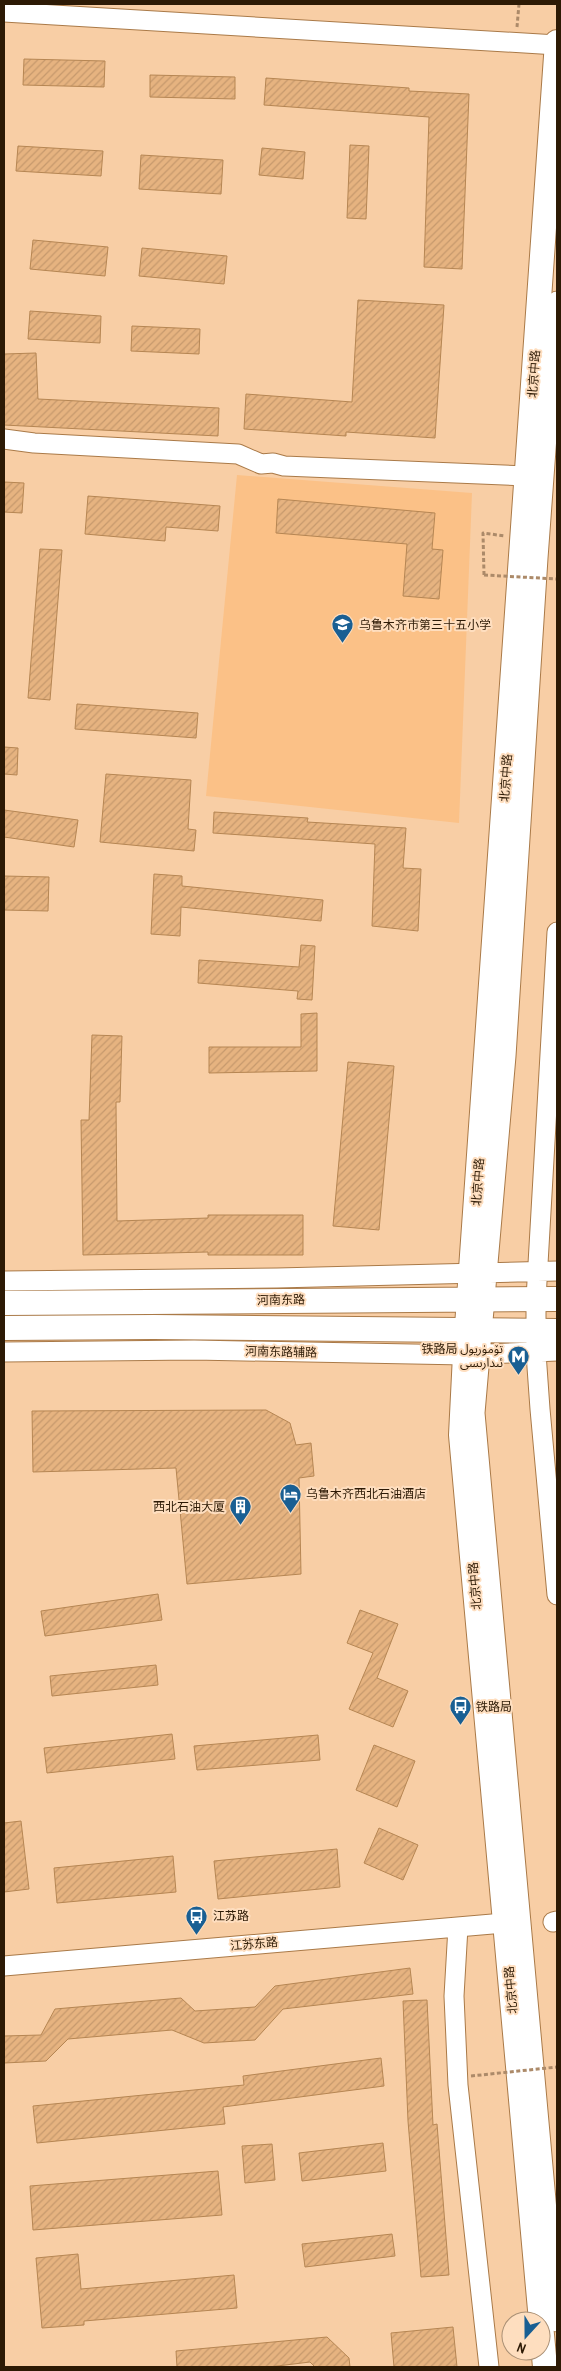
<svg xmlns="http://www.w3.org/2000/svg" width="561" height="2371" viewBox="0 0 561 2371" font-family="'Archivo Narrow','Noto Sans Arabic','Noto Sans SC',sans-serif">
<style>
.built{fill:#fbc187}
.building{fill:url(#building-hatch);stroke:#b68653}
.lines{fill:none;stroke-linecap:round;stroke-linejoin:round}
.minor-casing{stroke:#aa7a48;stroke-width:21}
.major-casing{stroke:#aa7a48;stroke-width:26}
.path{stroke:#ac8a69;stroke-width:3;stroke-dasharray:4 2.5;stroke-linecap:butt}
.minor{stroke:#fff;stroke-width:19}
.major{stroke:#fff;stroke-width:24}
.path-bridge{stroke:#ac8a69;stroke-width:3;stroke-dasharray:4 2.5;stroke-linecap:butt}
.labels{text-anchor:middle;stroke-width:4;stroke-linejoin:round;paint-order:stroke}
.street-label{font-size:12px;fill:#2d1a05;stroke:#fedebf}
.poi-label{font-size:12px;fill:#2d1a05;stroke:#fedebf;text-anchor:start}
</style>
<defs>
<pattern id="building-hatch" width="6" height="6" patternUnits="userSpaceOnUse" patternTransform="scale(1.25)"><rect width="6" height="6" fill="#e6b380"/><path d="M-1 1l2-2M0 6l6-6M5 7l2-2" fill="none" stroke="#c6996d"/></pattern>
</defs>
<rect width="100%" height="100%" fill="#f8cea5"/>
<path class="built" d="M237 475 472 493 459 823 206 796Z"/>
<path class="building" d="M24 59 105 61 104 87 23 85Z
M150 75 235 77V99L150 97Z
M266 78 409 88V91L469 94 462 269 424 267 429 117 264 105Z
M350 145 369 146 366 219 347 218Z
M18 146 103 151 101 176 16 171Z
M262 148 305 152 303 179 259 175Z
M141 155 223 160 221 194 139 189Z
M33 240 108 247 105 276 30 269Z
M142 248 227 256 224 284 139 276Z
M358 300 444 305 435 438 346 432V436L244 429 246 394 352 402Z
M30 311 101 316 100 343 28 339Z
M132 326 200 329 199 354 131 351Z
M36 353 38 399 219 408 218 436 4 425V354Z
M4 482 24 483 22 513 4 512Z
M88 496 220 506 218 531 166 527 165 541 85 534Z
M278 499 435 513 432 549 443 550 439 599 403 596 407 544 276 533Z
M40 549 62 550 50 700 28 698Z
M77 704 198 713 196 738 75 729Z
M4 747 18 748 17 775 4 774Z
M106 774 191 780 188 829 196 830 194 851 100 842Z
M4 810 78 820 74 847 4 837Z
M214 812 308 818 307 822 406 828 403 868 421 869 418 931 372 926 375 844 213 833Z
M154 874 182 876V886L323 900 321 921 181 907 180 936 151 934Z
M4 876 49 877 48 911 4 910Z
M301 945 315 946 312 1000 297 999 298 991 198 983 199 960 299 967Z
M317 1013V1071L209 1073V1047H301V1014Z
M92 1035 122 1036 120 1102H116L117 1221 208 1218V1215H303V1255H208V1252L83 1255 81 1120H89Z
M348 1062 394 1066 379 1230 333 1226Z
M266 1410 290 1423 296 1445 311 1443 314 1476 299 1478 301 1574 187 1584 176 1468 33 1472 32 1411Z
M158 1594 162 1620 45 1636 41 1611Z
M360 1610 398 1624 377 1678 408 1691 393 1727 349 1709 373 1653 347 1643Z
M156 1665 158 1685 52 1696 50 1676Z
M172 1734 175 1759 47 1773 44 1748Z
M318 1735 320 1760 197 1770 194 1746Z
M374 1745 415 1761 397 1807 356 1790Z
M21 1821 29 1889 4 1892V1823Z
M379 1828 418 1845 403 1880 364 1863Z
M337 1849 340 1887 218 1899 214 1861Z
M173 1856 176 1892 57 1903 54 1868Z
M410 1968 413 1994 283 2009 255 2040 204 2043 172 2030 68 2039 46 2061 4 2063V2036L41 2035 55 2009 181 1998 195 2011 255 2007 275 1986Z
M427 2000 433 2125 437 2124 449 2275 421 2277 408 2121 403 2001Z
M381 2058 384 2086 223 2107 225 2124 37 2143 33 2106 244 2085 243 2076Z
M383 2143 386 2171 302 2181 299 2153Z
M272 2144 275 2180 245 2183 242 2146Z
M218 2171 222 2215 33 2230 30 2186Z
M392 2234 395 2256 305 2267 302 2244Z
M78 2254 81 2289 234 2275 237 2308 84 2321V2325L42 2328 36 2258Z
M453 2327 457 2367H394L391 2333Z
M327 2337 349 2358 350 2367H315L310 2362 269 2367H177L176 2351Z"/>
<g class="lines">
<defs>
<path id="minor" d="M4 12 557 45
M557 301 538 558 506 1056 475 1413 557 2322
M4 439 34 443 238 454 261 464 273 463 284 466 527 476
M557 932 536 1299V1353L540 1409 557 1595
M4 1281 277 1278 557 1271
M4 1352 194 1350 465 1355 557 1351
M553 1922 557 1921
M458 1927 454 1996 458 2085 489 2367
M4 1966 504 1923"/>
<path id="major" d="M4 1303 557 1299
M4 1328 154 1327 557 1331
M541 2321 461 1435 465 1355 557 42
M541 2324 545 2367"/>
</defs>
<use href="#minor" class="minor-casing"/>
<use href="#major" class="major-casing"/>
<path class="path" d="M517 27 519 4
M484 575 483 533 505 536"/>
<use href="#minor" class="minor"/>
<use href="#major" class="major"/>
<path class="path-bridge" d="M484 575 557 579
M471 2076 557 2067"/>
</g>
<defs>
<symbol id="school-pin" viewBox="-11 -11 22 30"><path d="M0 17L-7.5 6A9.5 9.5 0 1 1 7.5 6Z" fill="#195f93" stroke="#fedebf"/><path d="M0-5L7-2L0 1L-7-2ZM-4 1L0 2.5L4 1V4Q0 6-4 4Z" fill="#fff"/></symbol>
<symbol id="metro-pin" viewBox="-11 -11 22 30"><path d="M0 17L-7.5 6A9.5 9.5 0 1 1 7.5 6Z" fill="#195f93" stroke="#fedebf"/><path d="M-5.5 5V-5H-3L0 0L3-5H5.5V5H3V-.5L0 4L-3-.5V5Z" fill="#fff"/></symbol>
<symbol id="hotel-pin" viewBox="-11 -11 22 30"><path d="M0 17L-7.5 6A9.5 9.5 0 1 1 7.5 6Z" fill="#195f93" stroke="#fedebf"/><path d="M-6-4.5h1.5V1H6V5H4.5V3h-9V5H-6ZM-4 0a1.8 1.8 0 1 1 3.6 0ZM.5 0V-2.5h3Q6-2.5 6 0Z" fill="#fff"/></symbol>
<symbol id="building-pin" viewBox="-11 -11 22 30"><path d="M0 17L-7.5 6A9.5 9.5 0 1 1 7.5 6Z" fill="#195f93" stroke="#fedebf"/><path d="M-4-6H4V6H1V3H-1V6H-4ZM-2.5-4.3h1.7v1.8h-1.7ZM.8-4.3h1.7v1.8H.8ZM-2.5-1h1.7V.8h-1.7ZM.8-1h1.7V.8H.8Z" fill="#fff"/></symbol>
<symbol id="bus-pin" viewBox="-11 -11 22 30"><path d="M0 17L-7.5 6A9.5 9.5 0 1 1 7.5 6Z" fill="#195f93" stroke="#fedebf"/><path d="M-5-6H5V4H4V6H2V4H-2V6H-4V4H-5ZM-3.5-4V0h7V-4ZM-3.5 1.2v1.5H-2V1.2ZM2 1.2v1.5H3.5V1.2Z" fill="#fff"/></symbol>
</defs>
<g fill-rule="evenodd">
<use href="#school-pin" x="330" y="612" width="25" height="34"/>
<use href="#metro-pin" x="506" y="1344" width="25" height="34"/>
<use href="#hotel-pin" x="278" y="1482" width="25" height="34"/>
<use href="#building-pin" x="228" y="1494" width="25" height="34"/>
<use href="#bus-pin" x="448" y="1694" width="25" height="34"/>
<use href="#bus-pin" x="184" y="1904" width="25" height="34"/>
</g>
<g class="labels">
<g class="street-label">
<text transform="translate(534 374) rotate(-86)" y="4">北京中路</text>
<text transform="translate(506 778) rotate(-86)" y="4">北京中路</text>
<text transform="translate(478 1182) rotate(-86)" y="4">北京中路</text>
<text transform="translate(281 1300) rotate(-1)" y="4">河南东路</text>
<text transform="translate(281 1352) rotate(1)" y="4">河南东路辅路</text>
<text transform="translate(475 1586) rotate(-95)" y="4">北京中路</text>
<text transform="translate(254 1944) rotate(-5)" y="4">江苏东路</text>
<text transform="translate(511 1990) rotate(-95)" y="4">北京中路</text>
</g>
<g class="poi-label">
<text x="359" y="629">乌鲁木齐市第三十五小学</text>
<text x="503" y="1353" text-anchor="end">铁路局 تۆمۈريول<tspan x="503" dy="14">ئىدارىسى</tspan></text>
<text x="306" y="1498">乌鲁木齐西北石油酒店</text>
<text x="225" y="1511" text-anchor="end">西北石油大厦</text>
<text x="476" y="1711">铁路局</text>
<text x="213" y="1920">江苏路</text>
</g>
</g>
<rect width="561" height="2371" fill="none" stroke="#2d1a05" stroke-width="10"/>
<g transform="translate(526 2336) rotate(201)"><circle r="24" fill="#fedebf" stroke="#aa9075"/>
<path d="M0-4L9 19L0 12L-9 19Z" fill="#195f93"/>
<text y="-8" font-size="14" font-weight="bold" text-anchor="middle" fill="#2d1a05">N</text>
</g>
</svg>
